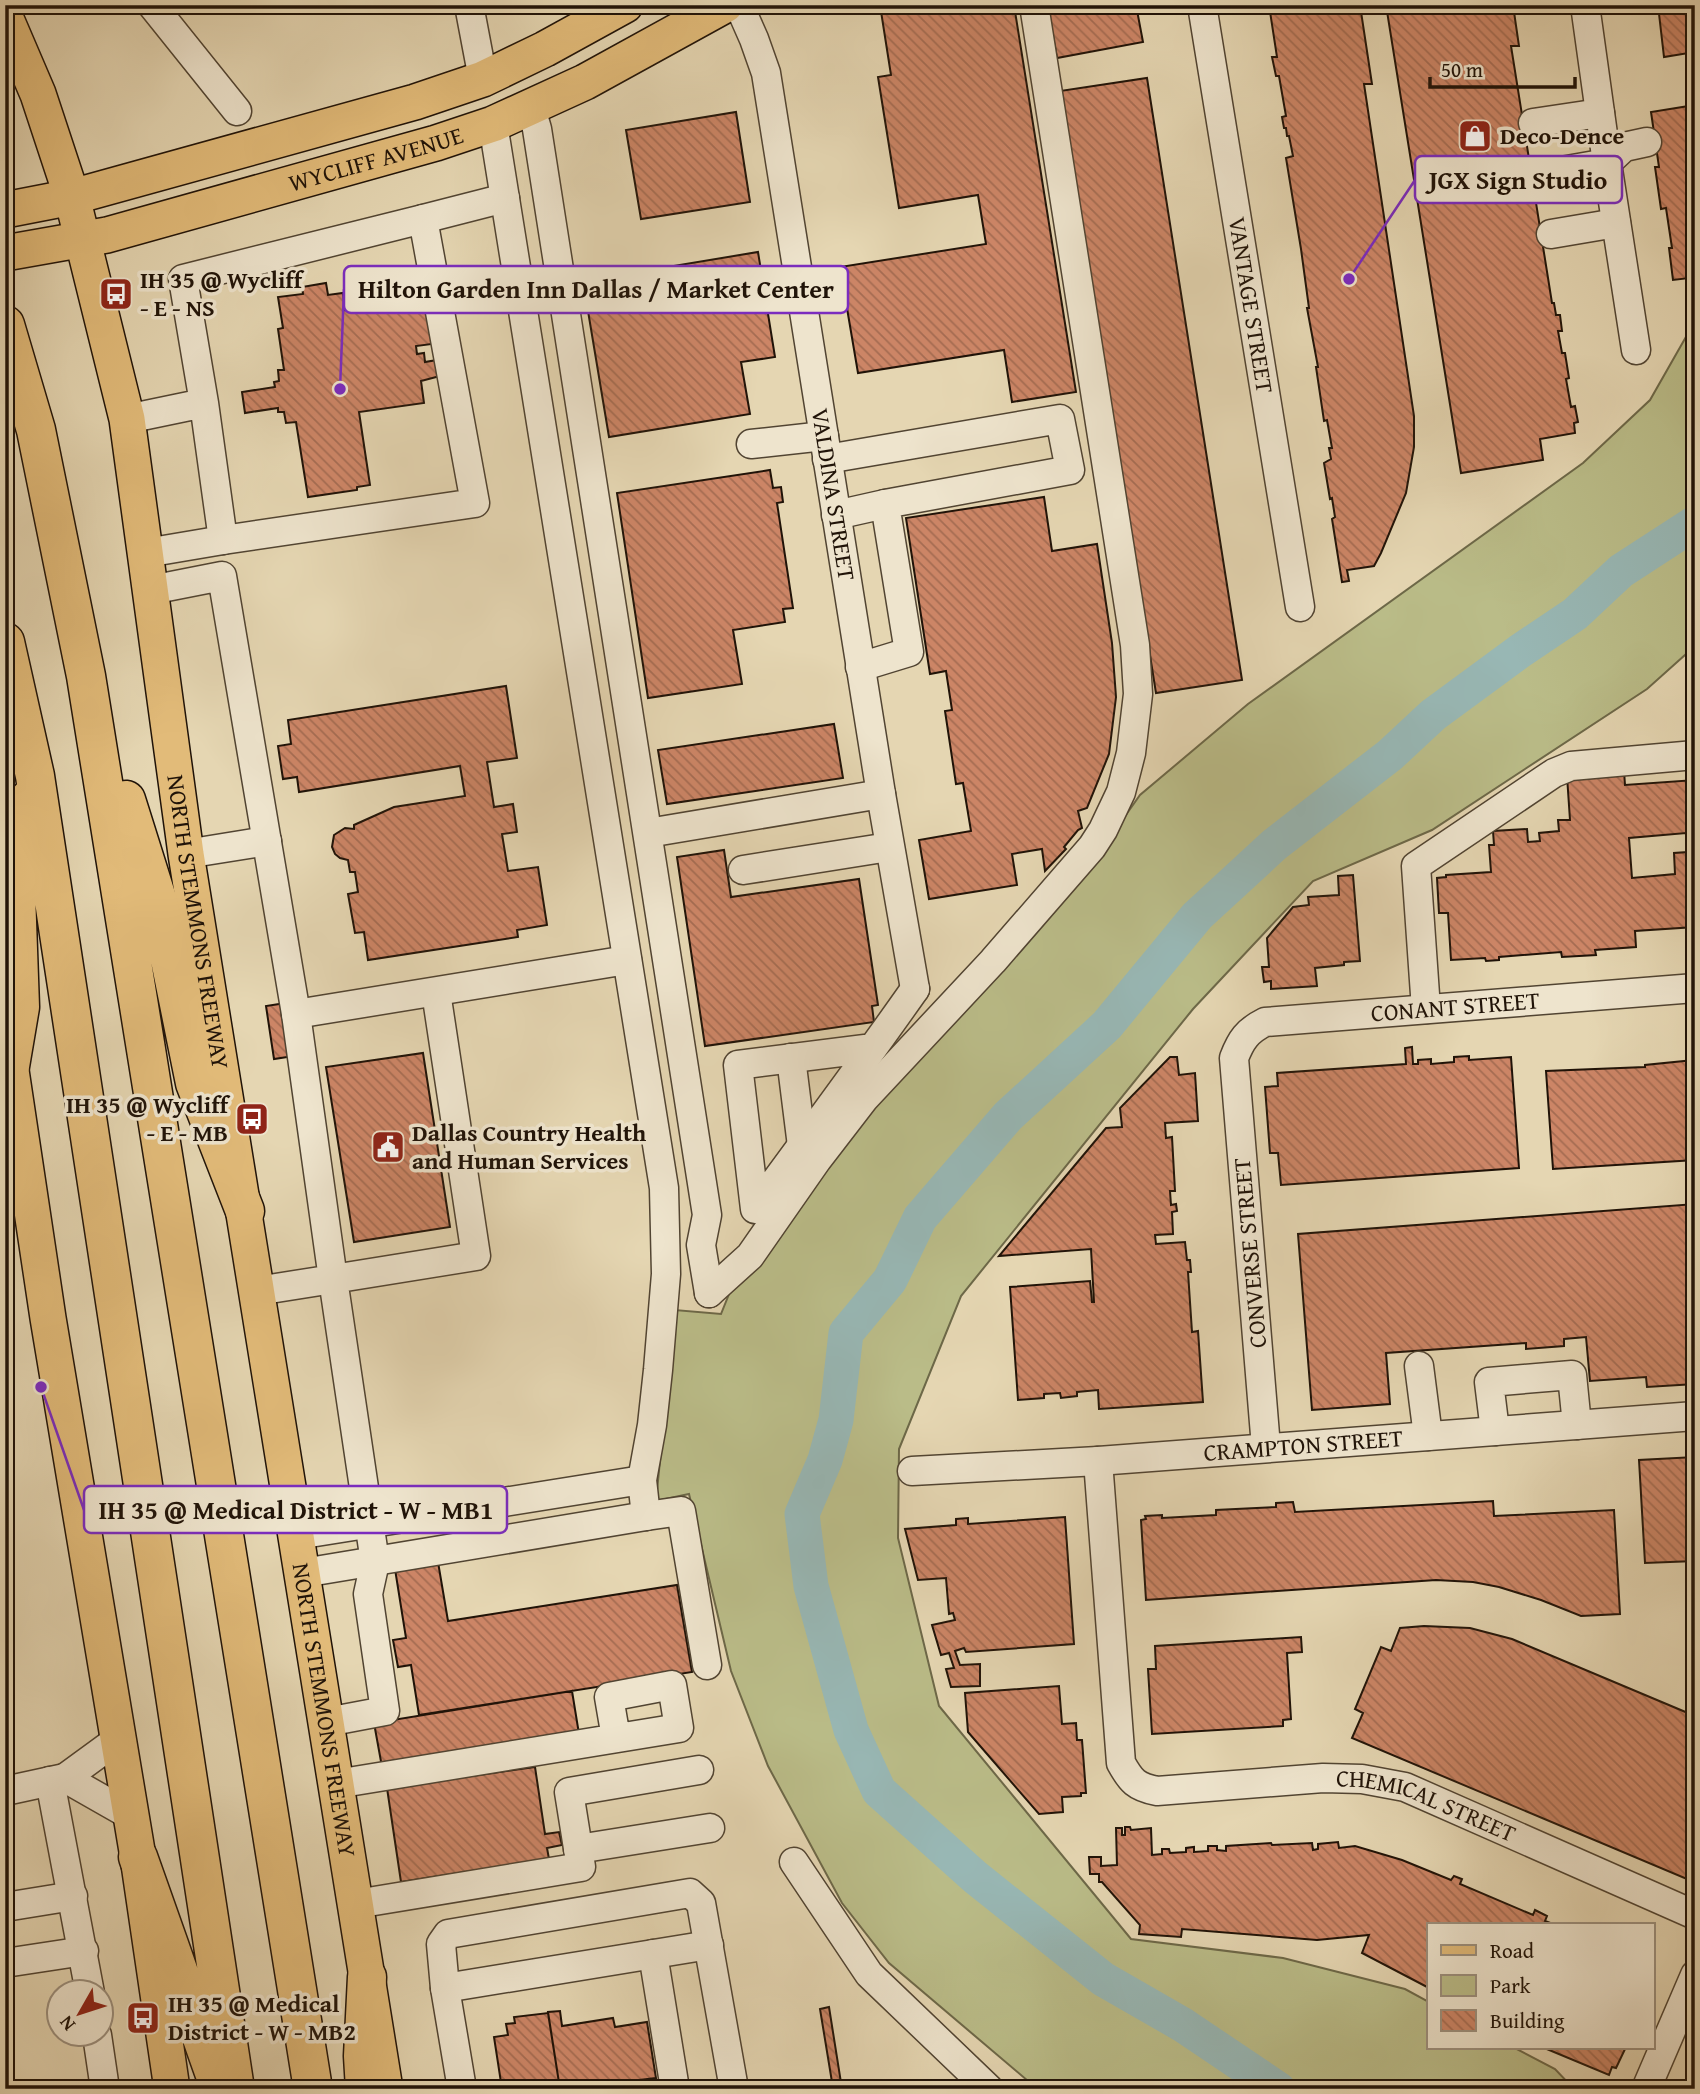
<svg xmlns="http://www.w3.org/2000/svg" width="1700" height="2094" viewBox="0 0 1700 2094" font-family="'Gentium Book Plus',serif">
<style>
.park{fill:#babc88;stroke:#6d6848;stroke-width:2}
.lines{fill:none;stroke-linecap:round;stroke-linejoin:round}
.river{stroke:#98b7b4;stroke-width:35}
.building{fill:url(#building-back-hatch);stroke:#201308;stroke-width:2;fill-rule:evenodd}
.minor-casing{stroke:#514432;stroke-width:31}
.major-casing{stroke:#201308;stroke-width:38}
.highway-casing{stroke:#201308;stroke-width:41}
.minor{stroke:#eee4cd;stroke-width:28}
.major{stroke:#e2bb79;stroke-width:35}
.highway{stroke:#e2bb79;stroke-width:38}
.labels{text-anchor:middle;stroke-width:7;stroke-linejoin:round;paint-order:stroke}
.poi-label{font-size:24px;font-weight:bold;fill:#201308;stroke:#eee4cd;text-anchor:start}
.street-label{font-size:24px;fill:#201308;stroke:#eee4cd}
.leader{fill:none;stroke:#7b2cbf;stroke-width:2.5}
.callout-dot{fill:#7b2cbf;stroke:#eee4cd;stroke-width:2.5}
.callout{fill:#eee4cd;stroke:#7b2cbf;stroke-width:2.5}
.callout-label{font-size:26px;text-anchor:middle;font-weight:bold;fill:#201308}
</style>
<defs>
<pattern id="building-back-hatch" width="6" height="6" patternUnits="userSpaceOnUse" patternTransform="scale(1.75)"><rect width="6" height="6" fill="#cc8566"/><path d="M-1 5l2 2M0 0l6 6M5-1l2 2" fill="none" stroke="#a56c52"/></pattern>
</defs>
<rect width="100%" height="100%" fill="#e5d6b2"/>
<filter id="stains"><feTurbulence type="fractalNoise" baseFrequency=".00286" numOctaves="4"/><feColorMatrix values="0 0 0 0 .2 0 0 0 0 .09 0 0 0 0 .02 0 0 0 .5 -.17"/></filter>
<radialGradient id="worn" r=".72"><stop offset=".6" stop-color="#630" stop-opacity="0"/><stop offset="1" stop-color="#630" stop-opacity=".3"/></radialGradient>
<path class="park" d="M1695 321V646L1647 689 1432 830 1313 881 1193 1009 961 1296 899 1449 898 1538 939 1706 1131 1939 1283 1958 1405 1989 1429 2002V2047H1513L1555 2069 1574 2089H1040L1028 2081 889 1963 842 1903 768 1766 731 1671 689 1494 656 1501 675 1310 721 1314 750 1242 1104 846 1140 795 1248 704 1583 463 1650 400Z"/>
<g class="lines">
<path class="river" d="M1278 2089 1183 2025 1103 1979 975 1877 879 1791 851 1730 811 1586 802 1514 825 1460 836 1420 846 1333 890 1280 920 1218 1008 1116 1107 1025 1197 916 1274 845 1390 755 1433 715 1520 651 1575 614 1621 571 1695 523"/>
</g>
<path class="building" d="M880 5H1014L1076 392 1012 402 1004 350 858 373 840 267 986 244 978 195 899 208 878 77 891 75Z
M1047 5H1136L1143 42 1057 58Z
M1269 5H1360L1372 84H1364L1414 416V447L1406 493 1381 553 1374 566 1347 570 1349 581 1342 582 1332 519 1335 517 1332 498 1330 499 1324 463 1331 459 1329 448H1332L1327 420 1324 421 1316 367H1318L1307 308H1309L1301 249 1286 158 1293 156 1289 136H1287L1286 128H1284L1282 117 1286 116 1279 76H1276L1272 57H1277Z
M1386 5H1513L1519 46H1511L1552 303H1554L1556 315H1560L1562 331H1558L1562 353H1565L1569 378 1566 379 1571 407 1575 406 1578 422 1574 423 1575 433 1540 439 1543 460 1461 473Z
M1658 5H1695V52L1664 57Z
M1147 78 1242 680 1156 693 1060 91Z
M1695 105V306H1694L1689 278 1673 280 1669 248H1672L1666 208 1661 209 1655 167H1659L1651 112Z
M736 112 750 202 641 219 626 130Z
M758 252 775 357 741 362 750 414 609 437 583 281Z
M326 283 328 295 343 293 345 310 426 299 432 344 416 346 417 354 424 353 425 362 437 360 440 376 421 381 424 403 359 412 370 485 357 487V490L308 497 296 422 286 423 284 412H278V408L245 413 242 392 275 387 274 382 279 381 278 370H284L278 329 283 328 278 297 303 294 302 287Z
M770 470 773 488 781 487 783 502 777 503 793 608 783 609 785 622 733 630 742 684 648 698 617 493Z
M1044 497 1052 551 1097 544 1112 643 1116 697 1109 754 1087 808 1078 811 1082 828 1078 830 1064 847 1066 849 1045 871 1042 849 1012 854 1017 885 929 899 919 840 971 831 963 783 956 784 945 711 952 710 946 671 930 674 906 518Z
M506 686 517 758 487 762 494 807 513 804 517 832 502 834 508 871 538 867 547 925 517 930 518 937 368 960 364 932 355 933 348 894 358 892 355 872H350L348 860 340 858 335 854 332 847 334 835 345 828 354 829V825L394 807 465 796 460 766 299 792 297 777 283 779 278 746 291 744 288 720Z
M834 724 843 778 667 804 658 750Z
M1624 771 1625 785 1695 780V927L1635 931 1636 947 1595 950 1596 955 1562 957 1561 952 1499 957V960L1486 961 1485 958 1451 960 1448 913H1439L1437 878 1446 877V875L1491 872 1489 845H1494L1493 831 1527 829 1528 842 1540 841 1539 833 1559 831 1558 820H1570L1567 776ZM1686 833 1688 852 1674 853 1675 874 1632 878 1629 838Z
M724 850 731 897 859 879 878 1005 872 1006 874 1022 705 1046 677 857Z
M1353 875 1360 961 1344 962V965L1315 968 1317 986 1271 989V981L1264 982 1262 967H1269L1267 938 1293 907 1309 905 1308 897 1339 895 1338 876Z
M286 1003 294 1056 274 1059 266 1006Z
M1412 1047 1413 1064H1418V1060L1431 1059V1064L1454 1062V1057L1469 1056V1060L1511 1057 1519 1168 1281 1185 1278 1153H1270L1265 1087 1278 1086 1277 1073 1406 1064 1405 1048Z
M423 1053 450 1227 354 1242 326 1067Z
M1170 1057H1177L1179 1075 1195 1073 1198 1121 1165 1123 1166 1138 1172 1137 1175 1191H1170L1171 1205 1176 1204 1177 1211 1172 1212 1173 1234 1155 1235 1156 1244 1185 1242 1187 1260H1190L1191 1272H1188L1192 1332 1198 1331 1203 1402 1099 1409 1098 1390 1077 1392V1396L1061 1398 1060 1393 1044 1394V1398L1018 1400 1010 1287 1090 1281 1092 1302H1094L1091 1249 999 1256 1106 1128 1122 1127 1120 1108Z
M1694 1060H1695V1160L1553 1169 1546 1071 1645 1067V1065Z
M1695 1204V1384L1647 1387 1646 1377 1590 1381 1586 1337 1564 1339V1346L1526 1349V1343L1386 1353 1390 1404 1312 1410 1298 1234Z
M1695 1457V1561L1645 1563 1639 1460Z
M1493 1501 1494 1516 1614 1510 1620 1614 1581 1616 1541 1600 1499 1587 1473 1582 1436 1580 1146 1600 1141 1520 1146 1519 1145 1516 1162 1515V1518L1216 1515V1510L1276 1507V1503L1293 1502 1295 1512Z
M1065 1517 1074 1644 966 1652 964 1648 955 1651 960 1665 980 1664V1686L951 1687 946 1669 954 1668 949 1653 941 1655 932 1625 955 1620 953 1613 949 1614 946 1578 918 1580 905 1529 956 1525V1519L968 1518V1524Z
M438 1562 448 1621 677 1585 692 1672 419 1715 411 1665 398 1667 393 1640 406 1638 395 1569Z
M1424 1626 1470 1628 1512 1639 1695 1716 1694 1882 1352 1738 1363 1713 1355 1709 1381 1647 1391 1651 1400 1628Z
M1301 1637 1302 1652 1287 1653 1291 1719 1283 1720V1726L1152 1734 1148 1669H1156L1155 1646Z
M1059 1686 1062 1724 1076 1723 1077 1740H1082L1086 1793H1081V1796L1062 1797 1063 1812 1039 1814 968 1732 965 1693Z
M572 1691 579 1734 382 1767 374 1723Z
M535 1767 545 1834 559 1832 562 1845 547 1848 549 1859 401 1882 387 1788Z
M1125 1827H1130L1131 1830 1151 1828 1152 1855 1162 1854V1849H1169L1170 1853 1186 1852V1848L1194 1847V1852L1208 1851V1846H1217V1850L1226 1851V1846L1271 1843 1272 1845 1312 1843 1313 1850 1318 1849V1844L1338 1842 1339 1848 1355 1846 1402 1860 1451 1880 1454 1876 1462 1879 1460 1884 1533 1915 1535 1910 1547 1916 1545 1921 1553 1924H1429V1988L1362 1953 1369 1935 1317 1940 1182 1929 1181 1937 1139 1934 1140 1925 1102 1882H1099V1874H1090L1089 1857H1101V1866L1117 1865 1116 1828H1122V1835H1125Z
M829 2007 842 2089H814L813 2085 832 2082 820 2009Z
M560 2011 562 2026 613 2018 615 2027 647 2022 656 2078 638 2080 640 2089H560L548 2012Z
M548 2013 560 2089H502L494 2037 508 2035 506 2024 515 2023 514 2017Z
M1542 2047H1626L1616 2068 1612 2067 1609 2075Z"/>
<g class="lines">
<defs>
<g id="minor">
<path d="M152 5 237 111"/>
<path d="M469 5 483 79"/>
<path id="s1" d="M739 5 754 39 766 73 881 794 915 989"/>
<path id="s2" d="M1202 5 1300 607"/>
<path d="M1585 5 1607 163 1636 350"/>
<path d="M531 108 537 129 707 1215 701 1245 709 1293"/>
<path d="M1533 123 1600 113"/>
<path d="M493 124 664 1188 666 1274 658 1370 652 1425 642 1480 646 1516 681 1511 707 1665"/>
<path d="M1544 174 1607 163 1624 147 1647 142"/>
<path d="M423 219 505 198"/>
<path d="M1551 234 1616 223"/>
<path d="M127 419 204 403 183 279 423 219 475 503 223 540 204 403"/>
<path d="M751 444 824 436"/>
<path d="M827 459 1060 419 1070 470 885 504 909 652 860 667"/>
<path d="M836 515 885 504"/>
<path d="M146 553 223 540"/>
<path d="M151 590 222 576 296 1014 333 1279 257 1291"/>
<path d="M648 833 881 794"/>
<path d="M186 854 267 841"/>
<path d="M743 870 889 847"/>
<path d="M1426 1009 1416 866 1554 773 1571 766 1695 755"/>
<path d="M296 1014 627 960"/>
<path d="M873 1048 738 1065 755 1209C809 1136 863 1063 915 989"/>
<path d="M791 1058 802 1146"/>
<path d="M709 1293 750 1256 817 1160 864 1099 993 961 1092 847 1103 830 1121 792 1131 753 1138 694 1135 645 1034 5"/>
<path d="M1419 1366 1428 1436"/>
<path d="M1495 1431 1489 1382 1572 1375 1577 1425"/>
<path id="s3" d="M1266 1447 1234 1058C1241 1040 1247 1031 1265 1022L1695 988"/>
<path id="s4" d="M1098 1461 1121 1763C1131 1781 1136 1787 1157 1791L1323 1778 1362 1779 1405 1787 1695 1915"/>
<path id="s5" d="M912 1471 1098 1461 1695 1416"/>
<path d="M297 1535 642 1480"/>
<path d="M303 1573 646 1516"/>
<path d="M327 1722 385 1711 368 1594 375 1562 333 1279 476 1256 436 992"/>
<path d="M117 1740 65 1778 130 1815"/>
<path d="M50 1781 90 1993"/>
<path d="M336 1784 679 1728 672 1685 609 1697 616 1738"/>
<path d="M5 1791 65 1778"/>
<path d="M578 1849 710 1828"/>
<path d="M794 1862 869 1974 989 2089"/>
<path d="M356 1904 581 1867 569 1792 699 1770"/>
<path d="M5 1907 73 1896"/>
<path d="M653 1954 675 2089"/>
<path d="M5 1963 84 1951"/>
<path d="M445 1988 709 1945"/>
<path d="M97 2035 105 2089"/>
<path d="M462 2089 445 1988 441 1944 448 1934 690 1893 701 1903 734 2089"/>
<path d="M1646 2089 1695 1975"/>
</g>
<g id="major">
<path id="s6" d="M5 17 38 94 72 197 127 419 186 854 385 2089"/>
<path d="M5 210 72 197 415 102 483 79 545 49 625 5"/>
<path id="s7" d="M5 253 107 235 436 143 493 124 585 82 725 5"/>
<path d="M6 1037 48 1318 138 1857 172 2089"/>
</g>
<path id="highway" d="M5 325 36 430 86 676 313 2089
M5 642 35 776 235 2089
M126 800 159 905 195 1083 245 1211
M10 1066 20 1007 15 864 30 798
M138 1857 214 2072
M365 2089 363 2056 367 1977"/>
</defs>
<use href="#minor" class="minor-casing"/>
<use href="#major" class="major-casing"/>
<use href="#highway" class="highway-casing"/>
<use href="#minor" class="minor"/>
<use href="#major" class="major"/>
<use href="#highway" class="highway"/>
</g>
<defs>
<symbol id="shop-square" viewBox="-11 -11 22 22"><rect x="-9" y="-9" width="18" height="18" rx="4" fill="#8f2418" stroke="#eee4cd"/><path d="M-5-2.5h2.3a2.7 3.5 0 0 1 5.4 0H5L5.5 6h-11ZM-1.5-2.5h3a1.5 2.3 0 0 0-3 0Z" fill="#fff"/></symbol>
<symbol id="bus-square" viewBox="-11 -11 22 22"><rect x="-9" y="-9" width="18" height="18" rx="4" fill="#8f2418" stroke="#eee4cd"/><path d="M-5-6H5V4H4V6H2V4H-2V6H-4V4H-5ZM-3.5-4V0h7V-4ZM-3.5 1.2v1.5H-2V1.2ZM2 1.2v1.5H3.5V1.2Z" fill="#fff"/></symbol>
<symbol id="civic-square" viewBox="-11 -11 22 22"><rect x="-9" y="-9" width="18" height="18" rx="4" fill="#8f2418" stroke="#eee4cd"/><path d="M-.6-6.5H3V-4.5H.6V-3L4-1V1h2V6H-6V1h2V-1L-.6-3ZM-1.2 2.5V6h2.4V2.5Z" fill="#fff"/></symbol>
</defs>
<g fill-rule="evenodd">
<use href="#shop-square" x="1456" y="117" width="38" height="38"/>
<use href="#bus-square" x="97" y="275" width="38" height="38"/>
<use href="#bus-square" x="233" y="1100" width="38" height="38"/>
<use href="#civic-square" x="369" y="1128" width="38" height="38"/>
<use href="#bus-square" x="124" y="1999" width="38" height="38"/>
</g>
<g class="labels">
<g class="poi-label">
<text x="1500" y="144">Deco-Dence</text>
<text x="140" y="288">IH 35 @ Wycliff<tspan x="140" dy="28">- E - NS</tspan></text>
<text x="228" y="1113" text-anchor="end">IH 35 @ Wycliff<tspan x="228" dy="28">- E - MB</tspan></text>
<text x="412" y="1141">Dallas Country Health<tspan x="412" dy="28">and Human Services</tspan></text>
<text x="168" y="2012">IH 35 @ Medical<tspan x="168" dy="28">District - W - MB2</tspan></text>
</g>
<g class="street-label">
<text dy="8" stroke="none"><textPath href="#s7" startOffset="383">WYCLIFF AVENUE</textPath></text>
<text dy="8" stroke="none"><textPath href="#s2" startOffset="304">VANTAGE STREET</textPath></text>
<text dy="8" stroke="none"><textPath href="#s1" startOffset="500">VALDINA STREET</textPath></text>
<text dy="8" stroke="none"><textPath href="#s6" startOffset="929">NORTH STEMMONS FREEWAY</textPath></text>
<text dy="8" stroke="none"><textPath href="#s3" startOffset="630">CONANT STREET</textPath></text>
<text transform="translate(1250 1253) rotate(-95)" y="8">CONVERSE STREET</text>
<text dy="8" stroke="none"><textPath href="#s5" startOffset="392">CRAMPTON STREET</textPath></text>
<text dy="8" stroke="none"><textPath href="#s6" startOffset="1727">NORTH STEMMONS FREEWAY</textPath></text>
<text dy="8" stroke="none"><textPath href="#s4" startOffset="625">CHEMICAL STREET</textPath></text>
</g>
</g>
<path class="leader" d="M1349 279L1415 180M340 389L344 289M41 1387L84 1510"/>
<g class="callout-dot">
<circle cx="1349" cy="279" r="7"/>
<circle cx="340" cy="389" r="7"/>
<circle cx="41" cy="1387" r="7"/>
</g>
<g class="callout">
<rect x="1415" y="156" width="207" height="47" rx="7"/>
<rect x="344" y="266" width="504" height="47" rx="7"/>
<rect x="84" y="1486" width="423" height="47" rx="7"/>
</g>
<g class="callout-label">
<text x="1518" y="189">JGX Sign Studio</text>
<text x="596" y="298">Hilton Garden Inn Dallas / Market Center</text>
<text x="296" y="1519">IH 35 @ Medical District - W - MB1</text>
</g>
<rect width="1700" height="2094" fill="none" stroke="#e5d6b2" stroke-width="28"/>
<rect x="7" y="7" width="1686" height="2080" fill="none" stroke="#201308" stroke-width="3.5"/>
<rect x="14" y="14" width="1672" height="2066" fill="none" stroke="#201308" stroke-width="2"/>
<rect x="1427" y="1923" width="228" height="126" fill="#eee4cd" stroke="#9c907e" stroke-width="2"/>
<rect x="1441" y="1945" width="35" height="10" fill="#e2bb79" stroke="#9c907e" stroke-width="2"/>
<text x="1490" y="1958" font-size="21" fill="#201308">Road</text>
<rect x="1441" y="1975" width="35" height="21" fill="#babc88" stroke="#9c907e" stroke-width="2"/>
<text x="1490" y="1993" font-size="21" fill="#201308">Park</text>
<rect x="1441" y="2010" width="35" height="21" fill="url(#building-back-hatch)" stroke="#9c907e" stroke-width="2"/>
<text x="1490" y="2028" font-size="21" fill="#201308">Building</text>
<g transform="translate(80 2013) rotate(231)"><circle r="33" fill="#eee4cd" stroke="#9c907e" stroke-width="2"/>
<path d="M0-5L12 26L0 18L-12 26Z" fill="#8f2418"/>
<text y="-10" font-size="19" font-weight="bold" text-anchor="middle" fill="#201308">N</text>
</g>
<path d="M1430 77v10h145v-10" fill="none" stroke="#201308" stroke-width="3.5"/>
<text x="1441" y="77" font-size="21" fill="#201308" stroke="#eee4cd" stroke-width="5" paint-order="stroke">50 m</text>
<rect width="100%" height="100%" filter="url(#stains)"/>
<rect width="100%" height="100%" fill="url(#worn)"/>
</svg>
